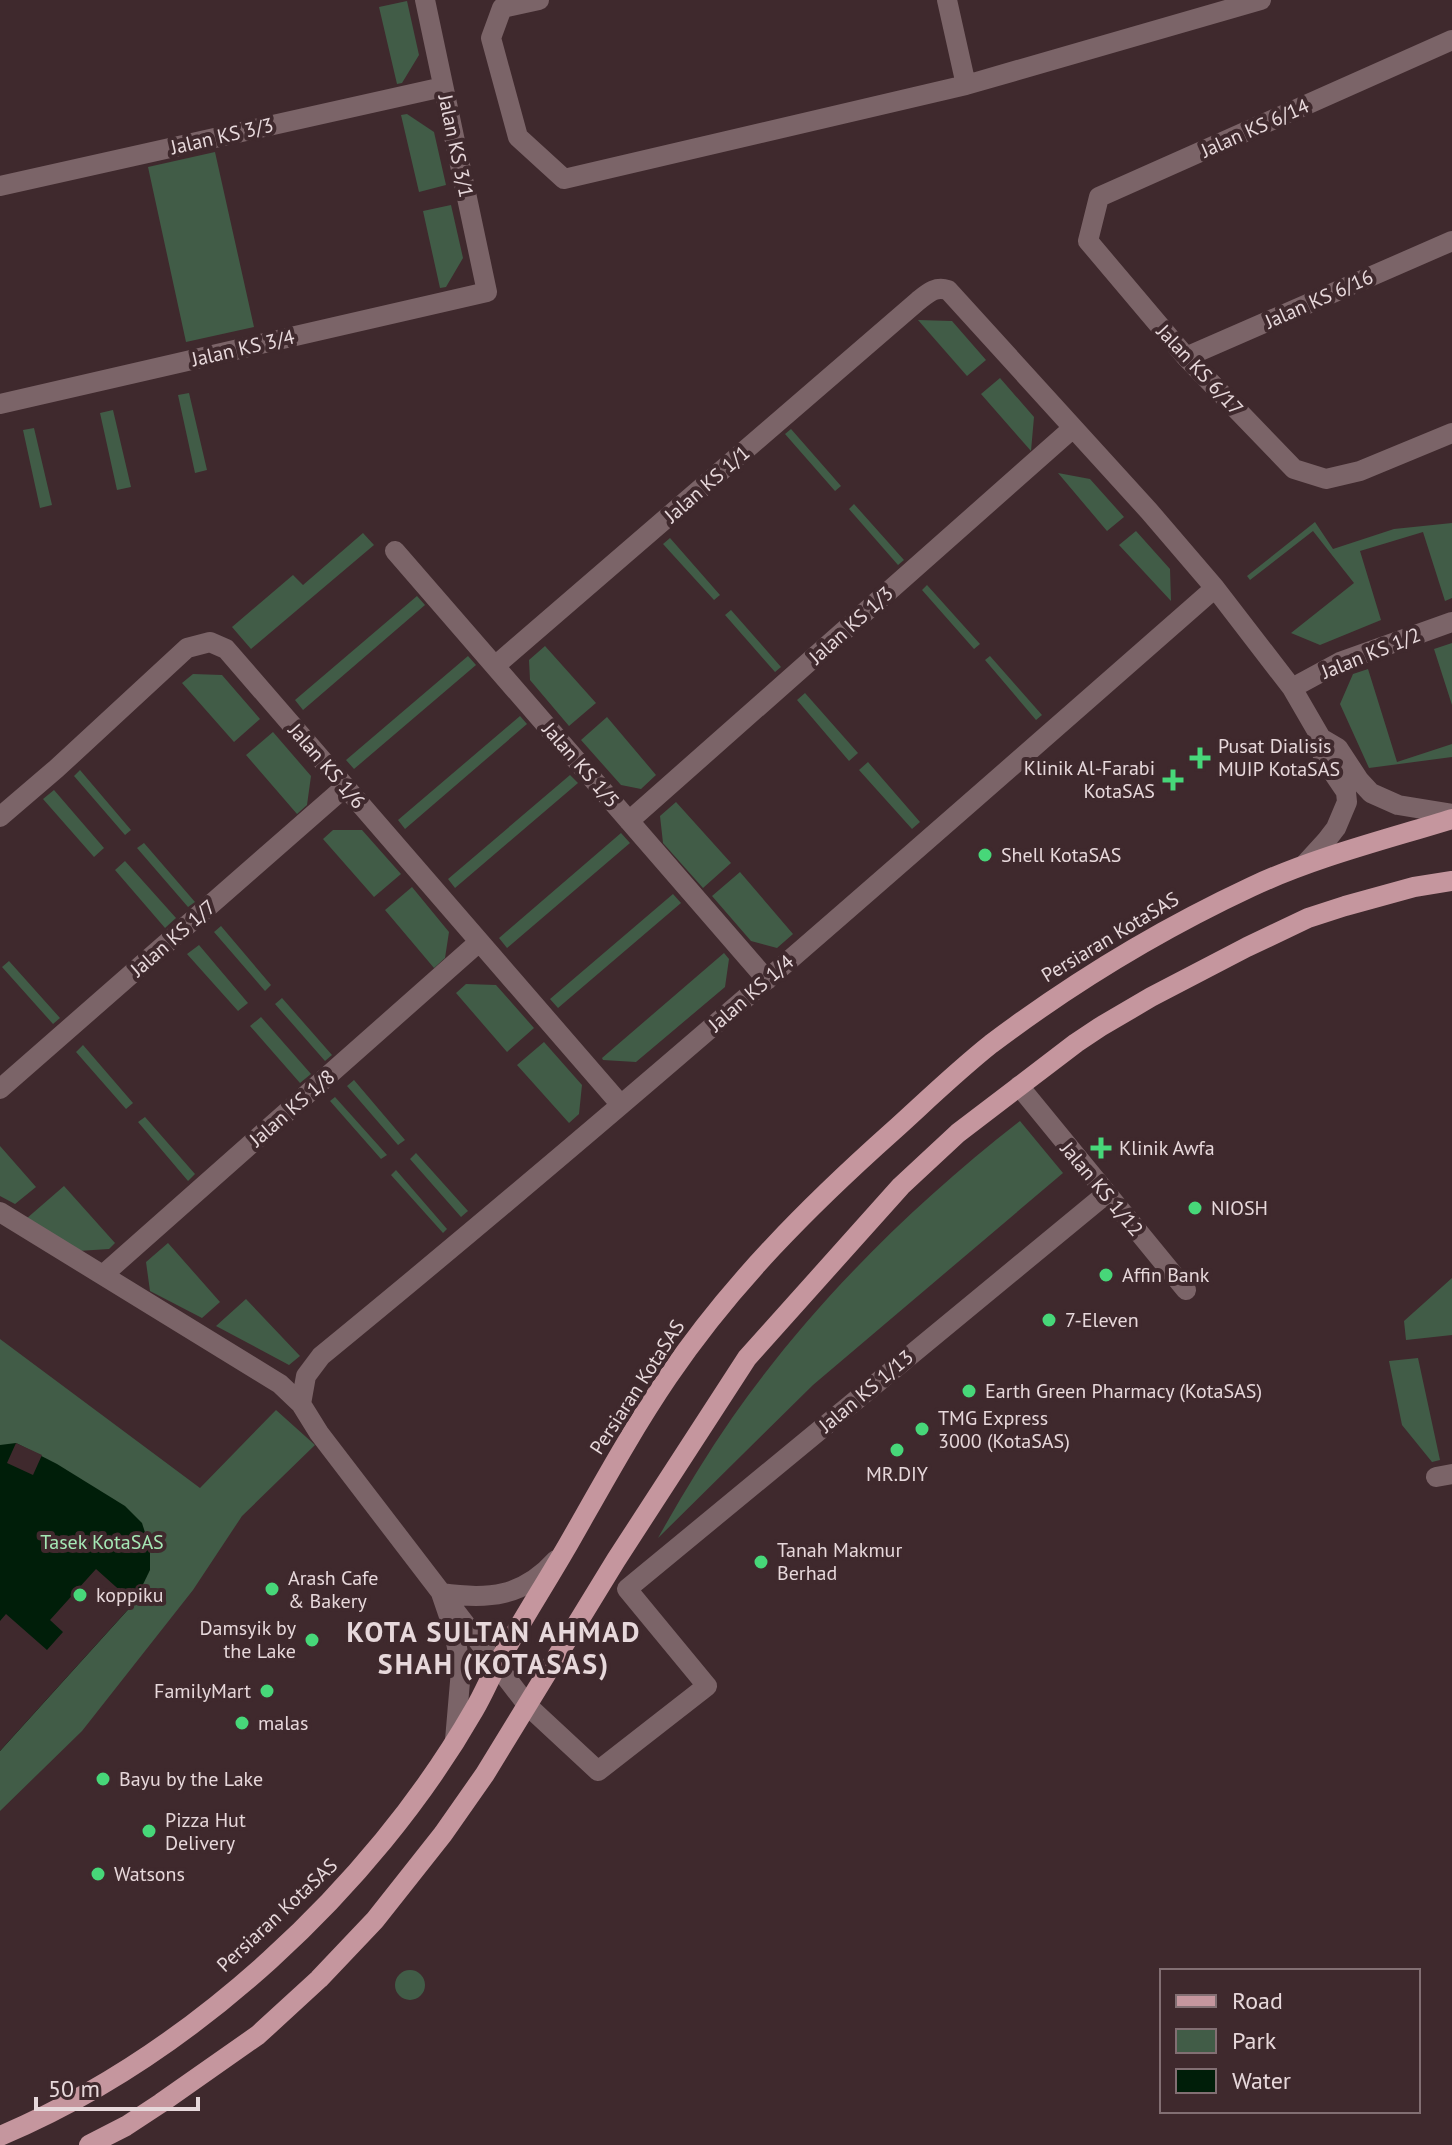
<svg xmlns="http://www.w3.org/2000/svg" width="1452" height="2145" viewBox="0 0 1452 2145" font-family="'PT Sans',sans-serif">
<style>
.green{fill:#415c47}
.water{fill:#001e09}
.pier{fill:#3f292d}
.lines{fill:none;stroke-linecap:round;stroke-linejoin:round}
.minor{stroke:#7b6468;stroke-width:20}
.major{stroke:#c5969e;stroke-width:20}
.poi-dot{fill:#47d779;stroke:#3f292d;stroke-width:3}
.labels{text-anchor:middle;stroke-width:8;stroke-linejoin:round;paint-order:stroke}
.street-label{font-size:20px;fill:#e7d8db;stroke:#3f292d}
.poi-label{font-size:20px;fill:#e7d8db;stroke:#3f292d;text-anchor:start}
.park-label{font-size:20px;fill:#a5e8b5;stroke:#3f292d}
.district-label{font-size:28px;font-weight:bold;letter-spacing:2px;fill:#e7d8db;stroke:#3f292d}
</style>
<rect width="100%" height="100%" fill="#3f292d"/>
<path class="green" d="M407 1 419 55 402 83 397 84 379 7Z
M407 114 434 132 446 185 419 192 401 115Z
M215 152 254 327 186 342 148 167Z
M451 205 463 258 446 287 440 288 423 211Z
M918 320 952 321 986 360 967 376Z
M1000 378 1034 417 1031 451 981 394Z
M189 393 207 470 195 473 178 395Z
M113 410 131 487 117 490 100 413Z
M34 428 52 505 40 508 23 430Z
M791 429 841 486 835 491 785 434Z
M1058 473 1090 479 1124 517 1107 531Z
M854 504 904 560 898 565 849 509Z
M1315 522 1333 549 1394 529 1452 523V598L1445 601 1423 532 1360 551 1381 620 1320 645 1291 633 1354 583 1313 531 1250 580 1247 576Z
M1136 531 1170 569 1171 601 1119 545Z
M363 533 374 545 251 649 232 627 293 575 303 585Z
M670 538 720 595 714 600 663 544Z
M927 585 980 644 974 649 922 590Z
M417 596 425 605 303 710 295 700Z
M731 610 781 667 775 672 725 615Z
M1452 643V705L1434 649Z
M545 646 596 703 569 726 530 680 529 660Z
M468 656 476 665 354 769 346 760Z
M990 656 1042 715 1036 720 985 660Z
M1368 669 1397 762 1452 744V757L1369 768 1340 704 1353 674Z
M193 674 222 675 260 719 234 742 182 683Z
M805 693 858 753 849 761 797 700Z
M520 716 527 724 405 829 398 820Z
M607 717 656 775 641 789 621 785 581 740Z
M273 732 311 776 307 805 297 814 246 755Z
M868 762 920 822 912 829 859 770Z
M80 770 131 830 125 835 74 776Z
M570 775 578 783 455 888 448 879Z
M54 790 104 848 94 857 43 799Z
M676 802 731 863 703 888 663 843 660 816Z
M333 830H362L401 874 374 897 323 839Z
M621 833 630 843 507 948 499 938Z
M144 843 195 902 188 907 137 848Z
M125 861 176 918 165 928 115 870Z
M740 872 793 934 777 948 751 941 712 896Z
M412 887 449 932 445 958 434 968 385 910Z
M673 894 681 903 558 1008 550 999Z
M221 926 271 985 265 991 214 932Z
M199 945 248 1003 238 1011 187 954Z
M724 953 729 959 725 987 636 1062 603 1060 602 1058Z
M9 961 60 1018 53 1024 2 967Z
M466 984 496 985 534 1028 507 1052 456 993Z
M282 998 332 1055 325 1061 275 1004Z
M261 1017 311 1074 300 1083 250 1026Z
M544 1042 582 1085 579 1114 569 1123 517 1065Z
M83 1045 133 1103 126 1109 76 1052Z
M354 1080 405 1140 398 1145 347 1086Z
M335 1097 387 1155 381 1159 330 1101Z
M145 1117 195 1174 188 1181 138 1122Z
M1020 1121 1063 1173 813 1385 658 1538C681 1497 705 1457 732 1418 811 1305 911 1206 1020 1121Z
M0 1146 36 1187 15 1204 0 1196Z
M416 1153 468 1211 461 1217 410 1159Z
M396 1170 447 1229 443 1233 391 1175Z
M64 1186 115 1243 109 1249 78 1251 26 1219Z
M168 1243 220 1302 202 1318 150 1291 146 1262Z
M1452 1278V1335L1406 1340 1404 1321Z
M246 1299 300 1356 289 1365 216 1326Z
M0 1339 200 1488 276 1410 315 1445 242 1516 193 1590 82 1731 0 1811Z
M1418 1358 1440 1460 1432 1462 1402 1425 1389 1361Z
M395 1985a15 15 0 1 1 30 0a15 15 0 1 1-30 0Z"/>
<path class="water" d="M16 1443 57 1464 125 1506 142 1523 150 1548V1570L134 1603 0 1751V1445Z"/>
<path class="pier" d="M16 1443 42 1455 33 1475 7 1463Z
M96 1569 134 1603 0 1751V1621L6 1614 47 1650 63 1632 50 1620Z"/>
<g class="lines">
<path class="minor" d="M539 0 502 8 491 38 518 137 564 179 966 85 1261 0
M947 0 966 85
M1452 40 1099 197 1088 241 1186 357 1294 469 1326 479 1360 471 1452 433
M0 186 443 87
M1186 357 1452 241
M0 404 487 292 425 0
M395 551 767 980
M495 666 918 301C928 293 935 286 948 290L1149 511 1215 588 1292 688 1321 738 1323 758 1346 792 1347 802 1336 828 1326 841 1305 864
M1292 688 1340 662 1452 622
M1321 738 1338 748 1359 780 1371 793 1398 805 1452 814
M0 817 56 769 187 648 210 642 226 649 621 1105
M629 821 1073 428
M1019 1086 1186 1290
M0 1089 345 787
M0 1212 280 1384 301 1404 319 1433 528 1706 598 1771 707 1686 627 1589 1106 1194
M104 1274 479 942
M301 1404 306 1376 321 1356C625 1107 920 847 1215 588
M1436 1477 1452 1474
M455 1740 461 1670 454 1631 441 1593C488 1600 523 1597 556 1560"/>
<path class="major" d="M0 2136C190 2056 372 1888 474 1710 483 1695 489 1680 497 1665 520 1623 546 1583 569 1543 601 1487 632 1430 668 1377 730 1285 810 1205 893 1131 925 1102 957 1071 991 1044 1072 983 1159 930 1251 887 1315 857 1384 840 1452 819
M89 2145 126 2126 161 2103 258 2035 319 1979 375 1920 443 1834 485 1774 616 1560 747 1358 901 1186 958 1133 1076 1043 1100 1027 1151 997 1247 947 1308 918 1345 906 1414 887 1452 881"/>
</g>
<g class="poi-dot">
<path d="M1196 746h8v8h8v8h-8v8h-8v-8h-8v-8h8z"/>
<path d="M1169 768h8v8h8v8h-8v8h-8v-8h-8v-8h8z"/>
<circle cx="985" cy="855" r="8"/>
<path d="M1097 1136h8v8h8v8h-8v8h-8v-8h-8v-8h8z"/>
<circle cx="1195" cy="1208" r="8"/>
<circle cx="1106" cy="1275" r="8"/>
<circle cx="1049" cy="1320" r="8"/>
<circle cx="969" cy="1391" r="8"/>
<circle cx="922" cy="1429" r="8"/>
<circle cx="897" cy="1450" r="8"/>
<circle cx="761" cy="1562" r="8"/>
<circle cx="272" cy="1589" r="8"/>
<circle cx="80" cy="1595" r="8"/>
<circle cx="312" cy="1640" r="8"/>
<circle cx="267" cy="1691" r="8"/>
<circle cx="242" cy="1723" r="8"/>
<circle cx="103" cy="1779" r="8"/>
<circle cx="149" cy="1831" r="8"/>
<circle cx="98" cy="1874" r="8"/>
</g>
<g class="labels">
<g class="street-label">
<text transform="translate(1255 128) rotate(-24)" y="7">Jalan KS 6/14</text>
<text transform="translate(222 136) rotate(-13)" y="7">Jalan KS 3/3</text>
<text transform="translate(456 146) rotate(78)" y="7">Jalan KS 3/1</text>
<text transform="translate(1319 299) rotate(-24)" y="7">Jalan KS 6/16</text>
<text transform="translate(243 348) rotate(-13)" y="7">Jalan KS 3/4</text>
<text transform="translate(1200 370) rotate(47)" y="7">Jalan KS 6/17</text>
<text transform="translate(707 484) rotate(-41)" y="7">Jalan KS 1/1</text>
<text transform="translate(851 625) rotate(-42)" y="7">Jalan KS 1/3</text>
<text transform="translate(1371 653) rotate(-22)" y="7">Jalan KS 1/2</text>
<text transform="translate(581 765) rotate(49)" y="7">Jalan KS 1/5</text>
<text transform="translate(327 766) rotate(49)" y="7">Jalan KS 1/6</text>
<text transform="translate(1110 937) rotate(-31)" y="7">Persiaran KotaSAS</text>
<text transform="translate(173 938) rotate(-41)" y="7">Jalan KS 1/7</text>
<text transform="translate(751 993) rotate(-41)" y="7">Jalan KS 1/4</text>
<text transform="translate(292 1108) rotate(-41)" y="7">Jalan KS 1/8</text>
<text transform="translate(1102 1189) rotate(50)" y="7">Jalan KS 1/12</text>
<text transform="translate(637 1387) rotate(-57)" y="7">Persiaran KotaSAS</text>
<text transform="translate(866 1391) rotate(-40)" y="7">Jalan KS 1/13</text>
<text transform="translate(277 1915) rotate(-43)" y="7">Persiaran KotaSAS</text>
</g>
<g class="poi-label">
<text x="1218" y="753">Pusat Dialisis<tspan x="1218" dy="23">MUIP KotaSAS</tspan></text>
<text x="1155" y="775" text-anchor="end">Klinik Al-Farabi<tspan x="1155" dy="23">KotaSAS</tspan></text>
<text x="1001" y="862">Shell KotaSAS</text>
<text x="1119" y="1155">Klinik Awfa</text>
<text x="1211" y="1215">NIOSH</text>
<text x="1122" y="1282">Affin Bank</text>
<text x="1065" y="1327">7-Eleven</text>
<text x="985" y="1398">Earth Green Pharmacy (KotaSAS)</text>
<text x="938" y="1425">TMG Express<tspan x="938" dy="23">3000 (KotaSAS)</tspan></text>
<text x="897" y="1481" text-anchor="middle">MR.DIY</text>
<text x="777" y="1557">Tanah Makmur<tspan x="777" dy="23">Berhad</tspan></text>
<text x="288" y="1585">Arash Cafe<tspan x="288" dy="23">&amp; Bakery</tspan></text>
<text x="96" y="1602">koppiku</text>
<text x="296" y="1635" text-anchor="end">Damsyik by<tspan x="296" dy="23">the Lake</tspan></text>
<text x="251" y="1698" text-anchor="end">FamilyMart</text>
<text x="258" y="1730">malas</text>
<text x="119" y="1786">Bayu by the Lake</text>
<text x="165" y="1827">Pizza Hut<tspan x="165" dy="23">Delivery</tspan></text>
<text x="114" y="1881">Watsons</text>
</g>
<g class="park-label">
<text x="102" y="1549">Tasek KotaSAS</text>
</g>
<g class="district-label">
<text x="494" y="1642">KOTA SULTAN AHMAD<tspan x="494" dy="32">SHAH (KOTASAS)</tspan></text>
</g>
</g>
<rect x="1160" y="1969" width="260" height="144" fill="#3f292d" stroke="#826f73" stroke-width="2"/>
<rect x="1176" y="1995" width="40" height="12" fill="#c5969e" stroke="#826f73" stroke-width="2"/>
<text x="1232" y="2009" font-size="24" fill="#e7d8db">Road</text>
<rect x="1176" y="2029" width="40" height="24" fill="#415c47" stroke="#826f73" stroke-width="2"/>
<text x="1232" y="2049" font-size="24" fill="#e7d8db">Park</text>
<rect x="1176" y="2069" width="40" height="24" fill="#001e09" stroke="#826f73" stroke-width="2"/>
<text x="1232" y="2089" font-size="24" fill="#e7d8db">Water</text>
<path d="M36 2097v12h162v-12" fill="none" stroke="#e7d8db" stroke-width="4"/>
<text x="48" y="2097" font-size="24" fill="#e7d8db" stroke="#3f292d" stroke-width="6" paint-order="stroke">50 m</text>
</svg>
